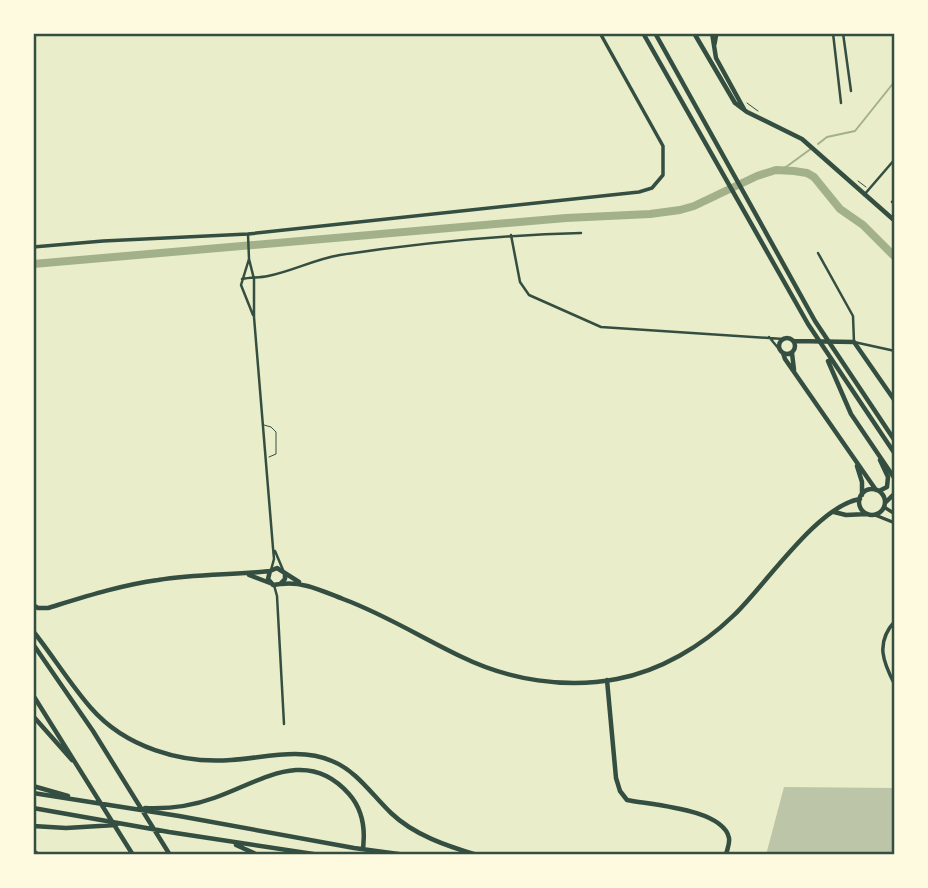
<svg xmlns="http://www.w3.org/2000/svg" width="928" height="888" viewBox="0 0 928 888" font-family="Inter,sans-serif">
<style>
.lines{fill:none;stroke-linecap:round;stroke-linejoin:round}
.stream{stroke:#a3b18a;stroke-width:2}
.river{stroke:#a3b18a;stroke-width:8}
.building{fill:#bcc5a7}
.path{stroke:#344e41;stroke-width:1}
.service{stroke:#344e41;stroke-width:1}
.minor{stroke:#344e41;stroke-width:2.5}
.tertiary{stroke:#344e41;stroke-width:3.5}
.secondary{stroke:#344e41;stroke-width:3.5}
.primary{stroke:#344e41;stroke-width:4.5}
.motorway{stroke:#344e41;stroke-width:4.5}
.neatline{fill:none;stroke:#344e41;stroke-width:2.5}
</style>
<rect width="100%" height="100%" fill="#e9edc9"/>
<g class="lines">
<path class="stream" d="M818 144 827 137 855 131 895 81
M776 170 786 167 812 148"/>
<path class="river" d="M33 264 566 218 650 214 680 210 694 206 757 176 776 170 794 171 807 173 814 177 840 209 863 225 895 257"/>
</g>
<path class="building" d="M784 787 895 788V855H766Z"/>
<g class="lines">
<path class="path" d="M747 103 758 111
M858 181 866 187"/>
<path class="service" d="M264 425 271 427 276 432V454L269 457"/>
<path class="minor" d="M833 33 841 103
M843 33 851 91
M864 195 895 159
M892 202 895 199
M248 234 249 259 254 279V317L273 548 274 559 271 570
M511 235 520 282 529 295 601 327 783 339
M818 253 853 316 854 342 895 351
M249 259 241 285 253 315
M242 279C251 277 259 278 268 276 293 271 315 259 340 255 420 243 501 235 581 233
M769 337 779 349
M275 551 283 570
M274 585 277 596 284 724"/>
<path class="tertiary" d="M33 247 103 241 248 234 639 192 652 188 663 175V146L600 33"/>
<path class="secondary" d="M715 44 717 33
M884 507 895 514
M875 515 895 523
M895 621C875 643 883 662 895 685"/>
<path class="primary" d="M694 33 735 103 747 112 802 139 895 221
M712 33 716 58 744 109
M779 346a8 8 0 1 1 16 0a8 8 0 1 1-16 0Z
M794 341 854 342 895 401
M783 353 785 359 876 490
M792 353 794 370
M857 466 862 482V495
M859 502a13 13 0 1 1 26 0a13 13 0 1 1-26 0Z
M879 491 887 487 888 477 880 460
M886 502 895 493
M834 512 846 515 867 514
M285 573V579L280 584 273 585 268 579 270 571 277 568 299 582
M249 575 270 583
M281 584C303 581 322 591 343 599 384 614 422 638 462 657 509 680 566 689 617 679 660 671 702 646 733 616 765 586 817 506 860 499
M33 605 38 608H48C84 597 121 585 158 580 195 574 233 575 270 571
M607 680 616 778 620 791 627 800C652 805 723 809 729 838 730 844 727 849 726 855"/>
<path class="motorway" d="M643 33 808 324 895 454
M655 33 815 321 895 441
M828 361 851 414 895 479
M33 631C53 656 70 684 91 708 125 747 181 764 231 760 264 758 300 747 332 761 357 771 372 795 391 813 414 835 447 846 477 855
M33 644 93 731 170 855
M33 695 133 855
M33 716 72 760
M33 786 68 796
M33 793 179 816 354 848 406 855
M33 808 169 832 320 855
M145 808C169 809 192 806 214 798 260 782 307 746 349 794 364 811 366 833 362 855
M33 826 66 828 116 825
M236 845 258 855
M33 851 39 855"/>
</g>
<rect width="928" height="888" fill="none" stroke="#fefae0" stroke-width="70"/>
<rect x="35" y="35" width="858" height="818" class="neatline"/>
</svg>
